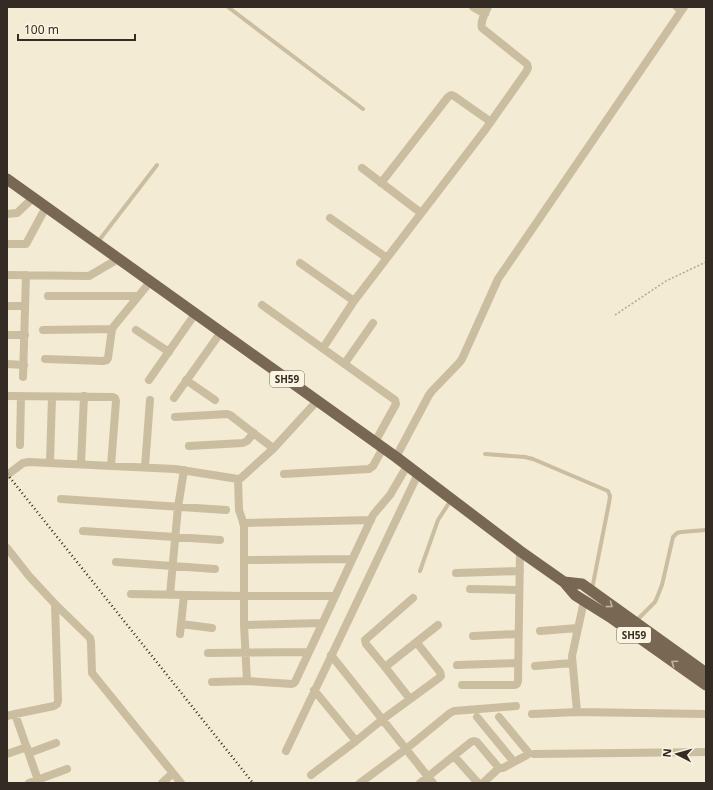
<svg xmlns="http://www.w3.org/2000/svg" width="713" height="790" viewBox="0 0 713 790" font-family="'Noto Sans',sans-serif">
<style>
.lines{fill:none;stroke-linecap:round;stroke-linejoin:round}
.path{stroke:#b7a78a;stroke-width:1.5;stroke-dasharray:2 2;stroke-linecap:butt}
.service{stroke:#cbbda0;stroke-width:4}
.minor{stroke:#cbbda0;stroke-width:8}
.primary{stroke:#786753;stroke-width:11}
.rail{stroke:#342c24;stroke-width:2.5;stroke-dasharray:1 3;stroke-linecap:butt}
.oneway{stroke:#c0b5a1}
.labels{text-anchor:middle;stroke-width:3.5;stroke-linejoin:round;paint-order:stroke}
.shield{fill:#faf4e1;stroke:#6f685d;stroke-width:1}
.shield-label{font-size:10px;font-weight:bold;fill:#342c24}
</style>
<rect width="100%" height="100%" fill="#f3ebd4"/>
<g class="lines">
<path class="path" d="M615 315 666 281 706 262"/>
<path class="service" d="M228 7 363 109
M674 7 680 12
M97 243 157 165
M485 454 525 457 533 459 608 491 610 496 609 503 592 589
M420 571 438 520 451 500
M635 622 655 602 658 595 662 585 673 537 677 533 681 532 706 530"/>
<path class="minor" d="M473 7 485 14
M362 168 421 213
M381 183 448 97 451 95 454 96 491 122
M7 214 17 213 33 198
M330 218 387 258
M7 244H26L46 207
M300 263 354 301
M7 275 89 276 118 259
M48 296H138
M262 305 395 400 396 404 375 442
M7 306H25
M43 330 112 329
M136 330 169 352
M7 335H25
M323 348 354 301 485 130 526 72 528 68 527 64 482 28C480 21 485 13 488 7
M45 359 103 361 107 360 108 358 112 329 114 326 150 282
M345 363 373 323
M7 364 24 365
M23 377 26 275
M149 380 195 314
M186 380 215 400
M7 396 113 397 115 398 116 401 111 466
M174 398 221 332
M175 417 227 414 230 415 273 448
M20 445 21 396
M189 446 243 443 247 441 254 433
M396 457 429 395 432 391 459 363 462 359 498 279 684 7
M50 462 52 397
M81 464 84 396
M145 467 150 400
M284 474 369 469 373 466 383 448
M7 475 23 463 29 462 175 469 238 479 241 478 273 449 317 401
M238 479 239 510 244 525V625L247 681 292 684 294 683 295 682 373 515 390 495 407 466
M61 499 226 510
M243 523 371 520
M83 531 220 540
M7 548 29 576 55 604 90 638 91 642 92 673 181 783
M244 560 352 559
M116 562 215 569
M456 573 520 571
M470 589 519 590
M131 594 244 596H335
M170 595 178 507 184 470
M181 624 212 628
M244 625 322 623
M540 631 578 628
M180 634 184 595
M473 636 518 634
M208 653 308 652
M331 655 433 783
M457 665 518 663
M535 666 572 663
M385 667 438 625
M212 682 247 681
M462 685H515L517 684 518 681 520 551
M314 690 356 741
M410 699 385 667 366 644 365 640 413 598
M577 712 572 656 584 601
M15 714 39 783
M532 714 577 712 706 714
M7 716 15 714 54 706 57 704 58 701 55 604
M477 717 514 762
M286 751 418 474
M29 753 56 743
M7 754 27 747
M534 754 706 752
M454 756 478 783
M311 775 356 741 383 719 439 678 441 676 440 672 417 643
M29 783 67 769
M162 783 173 773
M360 783 406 749 450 713 454 711 516 706
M420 783 471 742 474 741 477 742 499 768H503L527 755 528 753V752L499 717
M483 783 499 768"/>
<path class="primary" d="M7 179 396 457 520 551 564 582 575 595 610 617 706 685
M564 582 582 584 706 673"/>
<path class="rail" d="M7 474 253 783"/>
</g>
<defs><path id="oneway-chevron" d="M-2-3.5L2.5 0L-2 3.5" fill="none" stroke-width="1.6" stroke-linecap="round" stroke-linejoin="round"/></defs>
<g class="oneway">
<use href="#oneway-chevron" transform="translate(610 605) rotate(36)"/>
<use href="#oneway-chevron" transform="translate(674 663) rotate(-145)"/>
</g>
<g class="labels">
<g class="shield">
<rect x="270" y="371" width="34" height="16" rx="3"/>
<rect x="617" y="627" width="34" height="16" rx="3"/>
</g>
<g class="shield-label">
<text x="287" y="383">SH59</text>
<text x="634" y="639">SH59</text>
</g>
</g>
<rect width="713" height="790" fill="none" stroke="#342c24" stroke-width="16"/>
<g transform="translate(677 754) rotate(276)" stroke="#faf4e1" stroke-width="3" paint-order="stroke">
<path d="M0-3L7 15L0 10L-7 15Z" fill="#342c24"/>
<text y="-6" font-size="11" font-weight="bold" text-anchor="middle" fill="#342c24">N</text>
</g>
<path d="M18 34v6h117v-6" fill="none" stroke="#342c24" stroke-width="2"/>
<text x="24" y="34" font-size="12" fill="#342c24" stroke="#faf4e1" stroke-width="3" paint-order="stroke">100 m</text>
</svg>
